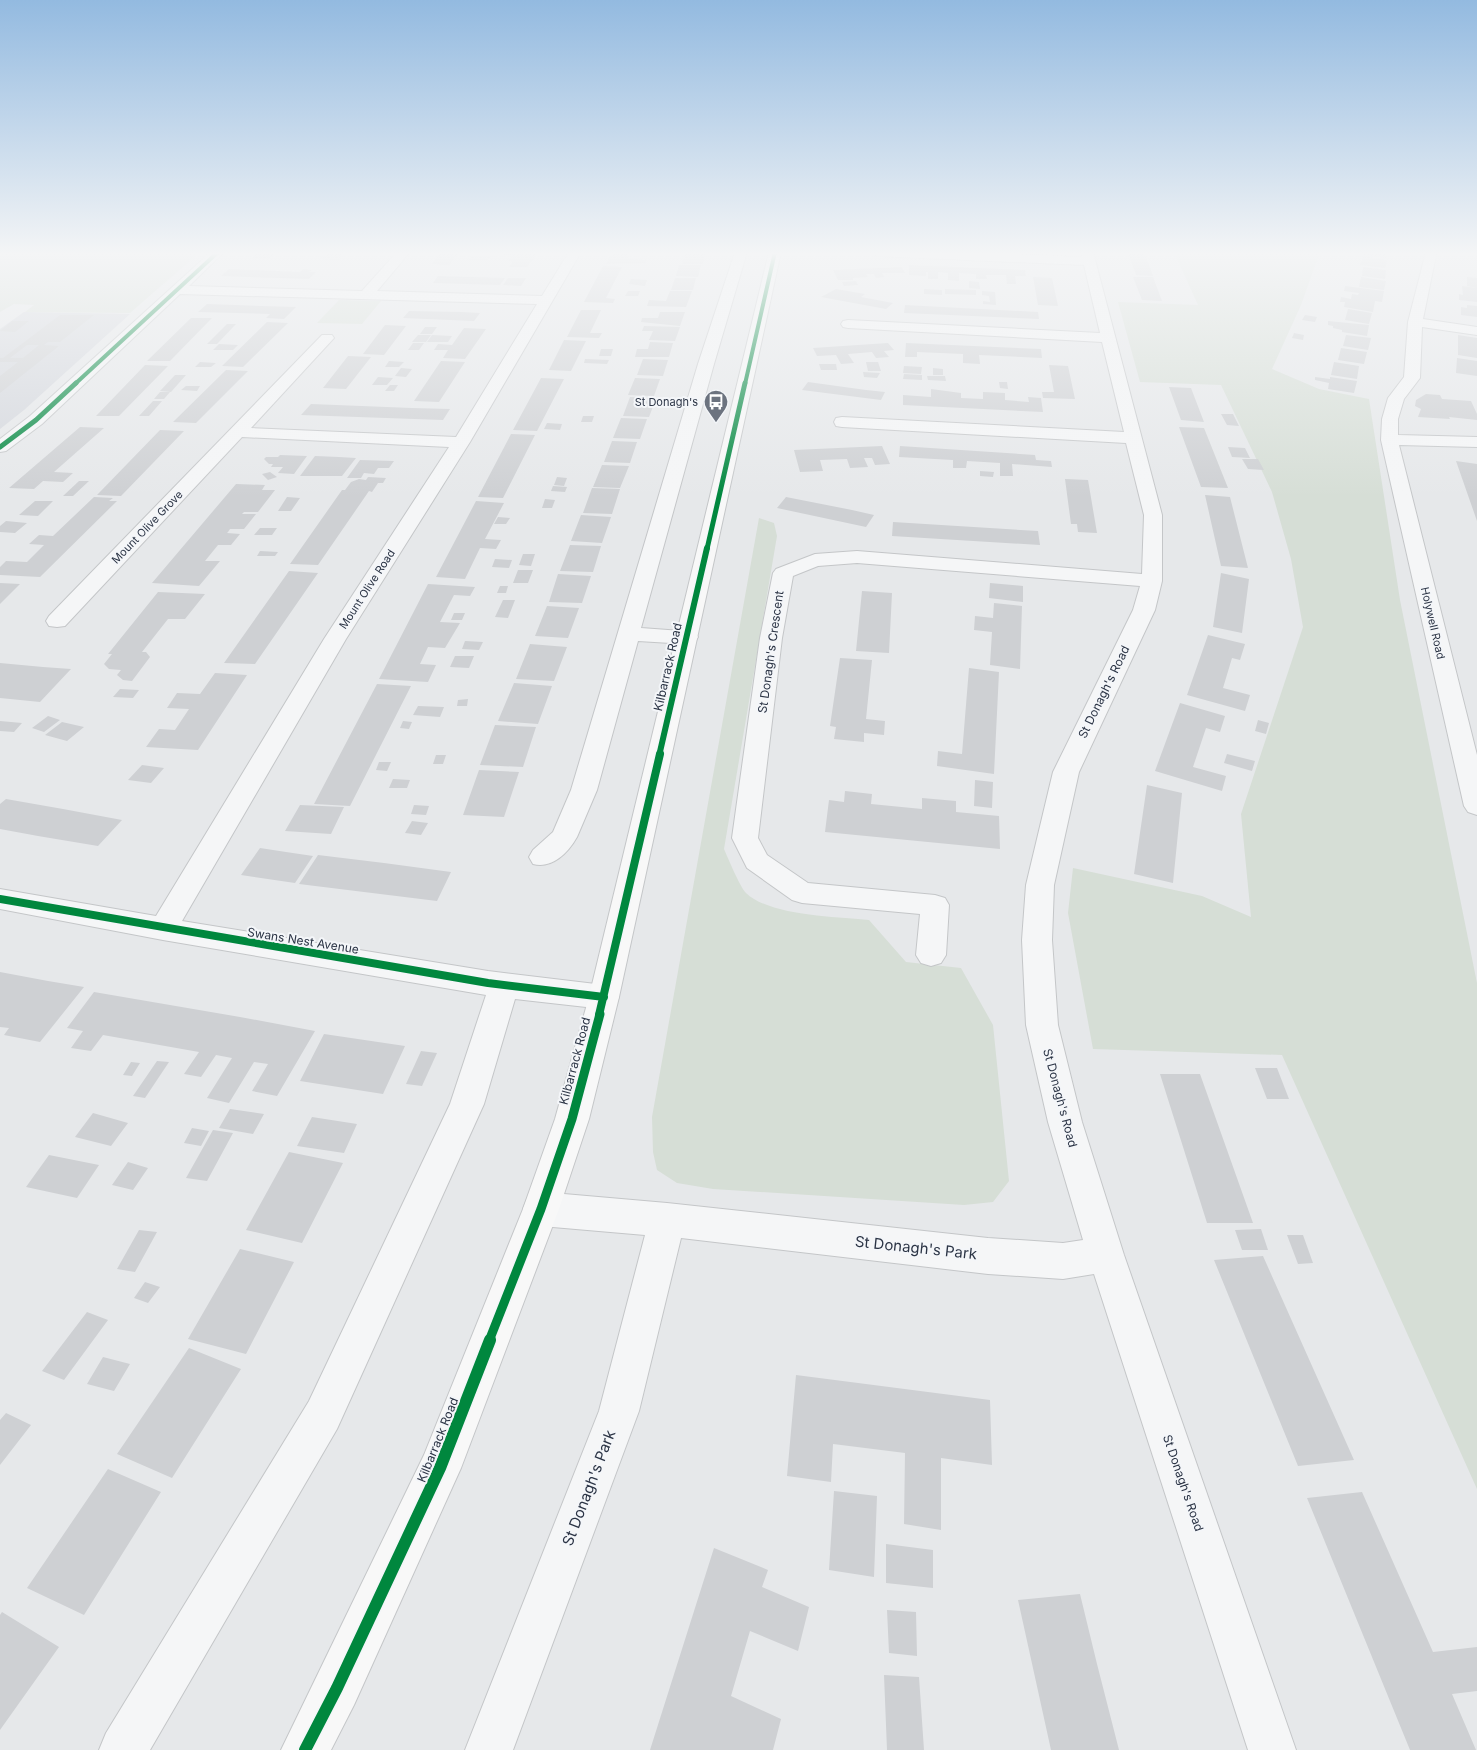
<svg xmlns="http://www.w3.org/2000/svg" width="1477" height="1750" viewBox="0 0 1477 1750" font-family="Inter,sans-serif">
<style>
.built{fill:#d4d7dd}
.green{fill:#d6ded6}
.building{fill:#ced0d3;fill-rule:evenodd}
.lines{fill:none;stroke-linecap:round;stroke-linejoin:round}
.minor-casing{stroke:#c4c6c8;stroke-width:2}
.secondary-casing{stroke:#c4c6c8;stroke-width:2}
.minor{fill:#f5f6f7;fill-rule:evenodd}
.secondary{fill:#f8f8f8;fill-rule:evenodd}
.cycleway-far5-casing{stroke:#f4f6f9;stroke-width:5.5}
.cycleway-far4-casing{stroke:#f4f6f9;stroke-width:7}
.cycleway-far3-casing{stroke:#f4f6f9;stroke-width:9}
.cycleway-far2-casing{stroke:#f4f6f9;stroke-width:11}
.cycleway-far1-casing{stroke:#f4f6f9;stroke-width:12}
.cycleway-casing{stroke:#f4f6f9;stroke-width:15}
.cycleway-far5{stroke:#00873e;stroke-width:4}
.cycleway-far4{stroke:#00873e;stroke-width:5}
.cycleway-far3{stroke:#00873e;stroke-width:6}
.cycleway-far2{stroke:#00873e;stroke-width:8}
.cycleway-far1{stroke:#00873e;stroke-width:9}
.cycleway{stroke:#00873e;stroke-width:12}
.labels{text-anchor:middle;stroke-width:4;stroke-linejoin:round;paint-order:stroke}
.far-poi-label{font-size:11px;fill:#2b3445;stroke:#f4f6f9;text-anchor:end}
.far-street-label{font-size:11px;fill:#2b3445;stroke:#f4f6f9}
.street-label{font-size:12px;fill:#2b3445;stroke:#f4f6f9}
.near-street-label{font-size:15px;fill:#2b3445;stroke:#f4f6f9}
</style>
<rect width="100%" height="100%" fill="#e6e8ea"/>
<path class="built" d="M24 312 130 314 24 410 0 429V329Z"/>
<path class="green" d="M3 252H200L130 313 25 312 34 305 14 304 0 312V254Z
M1174 252H1320L1301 305 1272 369 1319 389 1369 399 1400 600 1477 983V1489L1282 1055 1093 1049 1068 913 1073 868 1202 896 1251 917 1241 814 1303 627 1291 559 1272 492 1221 385 1140 382 1118 302 1198 305Z
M339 300 381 301 362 324 317 323Z
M759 518 774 523 777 536 724 849C728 858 740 887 746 893 770 916 837 917 869 920L906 962 961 968 993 1025 1009 1181 993 1202 964 1205 713 1189 677 1183 657 1170 653 1152 652 1117Z"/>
<path class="building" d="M258 252H276L270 258H252Z
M328 252H346L338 260 320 259Z
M441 252H460L449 265 431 264Z
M503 252H538L527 267H509L513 261H508L512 255H501Z
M612 252H630L627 259 647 260 645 263 606 264Z
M685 252 706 253 703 264H682Z
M1363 252H1387L1386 258 1362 255Z
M1128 253 1145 254 1153 276 1136 275Z
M473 255 491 256 488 260H469Z
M1363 256 1387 260 1385 268 1360 265Z
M679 265H701L698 277 676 276Z
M909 265 1025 270 1026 276H1015L1016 284H1007L1006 275H986L987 279H976V274L959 273V281L948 280V273L938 272V279H928V272H926V276L909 275Z
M603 266 622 267 606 298 615 299 613 303 584 302Z
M902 267 905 273H882L884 277 876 278 874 274H866L868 277 853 278V280H838L833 270Z
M1363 267 1386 270 1385 279 1362 276Z
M229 269 300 272 303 269 312 270 309 272H316L309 279 221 276Z
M438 276 472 277 505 278 500 285 433 283Z
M1033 277 1052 278 1058 306 1038 305Z
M1133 277H1153L1162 301 1142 300Z
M1361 277 1386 281 1384 290 1359 287Z
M1467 277 1477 278V288L1467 286Z
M508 278H526L521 286 503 285Z
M675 278H696L693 290H671Z
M631 279 647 280 645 286 629 284Z
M856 281 858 285 844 286 842 282Z
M969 281 979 282 980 289 969 288Z
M1345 286 1384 291 1382 302 1375 301 1373 312 1344 307 1345 302H1340L1341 297 1351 299 1352 294 1358 295 1359 293 1344 291Z
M1462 286 1477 288V302L1459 300V294L1463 295Z
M836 289 865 294 861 297 893 303 886 309 821 297Z
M924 289 942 290V295L924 294Z
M945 289 976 290V295L945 294Z
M628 291H640L638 296H625Z
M670 291H692L686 307 647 306 649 300 666 301Z
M982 291 995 292 996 305 983 304V301L990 302 989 296 982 295Z
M207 304 261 306 296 307 284 319 266 318 270 314 198 312Z
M905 305 1038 312 1039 319 904 313Z
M1467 305 1477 306V317L1461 315V307L1467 308Z
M1348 309 1372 313 1369 324 1345 320Z
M581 310H601L590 333H602L599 338 567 337Z
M409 311 462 312 480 313 474 321 403 318Z
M660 312H685L680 326 641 322 642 318H658Z
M60 315H94L60 342H48L44 345 59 346 0 393V376L18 362H0V358H3ZM27 345H39L23 358H10Z
M1305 315 1317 317 1315 322 1302 320Z
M191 318H212L170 361H147Z
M12 321H29L15 332 0 331Z
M1328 321 1369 325 1367 336 1342 332V330L1333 328V326L1328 325Z
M267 322 288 323 243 367 222 366Z
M227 324H236L217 344H207Z
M385 325 406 326 384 355 363 354Z
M644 326 680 327 675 341 649 340 653 331H642Z
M425 327H437L432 334H420Z
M464 328 486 329 465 359 443 358 448 350H434L438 344 452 345Z
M1294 333 1304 335 1303 340 1292 338Z
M418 335H431L426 342H412Z
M432 335 452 336 448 342H427Z
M1346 335 1371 338 1368 350 1343 346Z
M1458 335 1477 338V358L1458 355Z
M564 340 586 341 571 371 549 370Z
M650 342 673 343 669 357H635L637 349H648Z
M413 343H424L419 350H408Z
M888 343 894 350 884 351 889 357 876 358 872 352 848 354 854 363 841 364 836 355 817 356 813 348Z
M906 343 1041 349 1042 358 979 355 980 364 963 363V354L917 352V357H905Z
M219 344 238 345 233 350H213Z
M1341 348 1367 352 1364 364 1338 360Z
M601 349H613L611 356H599Z
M348 356 371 357 346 389 323 388Z
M1457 358 1477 361V376L1456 373Z
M585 359 609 360 607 364 584 363Z
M643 359 668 360 663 376 637 375Z
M389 361 404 362 399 367H385Z
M441 361 465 362 439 402 414 401Z
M200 362 216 363 211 367H195Z
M866 362H878L881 371H868Z
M1334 362 1359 366 1357 379 1331 375Z
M819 364H836L837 370H821Z
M145 365 168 366 119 416H96Z
M1049 365 1068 366 1075 399 1043 398 1042 392H1054Z
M904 366 922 367 921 374 903 373Z
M401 368 412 369 406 377 395 376Z
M933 368 943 369V375H933Z
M226 370 248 371 196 423 173 422Z
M863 372 880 373 877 378 864 377Z
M904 374 922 375V380L903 379Z
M175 375H186L171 392 160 391Z
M927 376H945L946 381 928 380Z
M378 377 393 378 387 385H372Z
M1315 377 1330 379V377L1357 381 1354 393 1328 389 1329 383 1315 380Z
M541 378 564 379 537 431 513 430Z
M635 378 660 379 654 396 628 395Z
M808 382 866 390 885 392 881 400 802 390Z
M999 382H1007L1008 389 1000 388Z
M390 385H398L394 391H385Z
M186 386H200L197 391 181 390Z
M1169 387 1191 388 1204 422 1181 420Z
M931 389 961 393V398L983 399V392L1005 393V400L1029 402 1028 397 1041 398 1043 412 903 405V395L931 397Z
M160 392H170L164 399H154Z
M1426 394 1440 395 1442 399 1471 401 1477 414V420L1449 417 1450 419 1418 417 1421 409 1415 406 1416 400Z
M630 397 656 399 649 417 623 416Z
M153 401H162L149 416H139Z
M311 404 412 408 450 409 443 420 301 415Z
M1221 414H1233L1239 426 1227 425Z
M583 416H594L592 422H581Z
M621 418 647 419 640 439 613 438Z
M547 423 562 424 560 430 544 429Z
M80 427 104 428 54 472 73 473 63 482 43 481 34 489 9 488Z
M1179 427 1204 428 1228 488 1201 487Z
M160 430 184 431 121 496 97 495Z
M511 434 535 435 503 498 478 497Z
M612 441 637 442 630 463 604 462Z
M882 446 890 464 875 465 872 458H864L868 467 850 468 847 459 820 460 823 471 800 472 794 450Z
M900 446 1035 455 1036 460 1051 461 1052 467 1012 464 1013 476H1000V463L967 461 966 468H953V460L899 457Z
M1228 447 1245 448 1250 458 1232 457Z
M280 455 307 456 294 474 278 473 283 467H271L273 464H269L264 459 266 457H278Z
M315 456 339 457 356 458 342 476H300Z
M1242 459H1258L1264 470 1248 469Z
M360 460 394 461 389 468H378L374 474 364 473 361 478H347Z
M1456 461 1477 464V521Z
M602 465 629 466 620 488 593 487Z
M980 471 994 472 993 477 980 476Z
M270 472 277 477 268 480 262 474Z
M368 477 386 478 383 483H378L372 492 369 491 318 565 290 564 342 490H345L351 482 359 479 366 480Z
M557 477 567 478 564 486 554 485Z
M1065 479 1088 480 1097 533 1078 532 1077 524H1071Z
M79 481H89L73 496H63Z
M236 484 265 485 262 490H275L258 512H244L242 514H256L244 529H230L228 532 227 533 240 534 231 545H218L205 561H220L199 586 152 583Z
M553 486 567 487 565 492 551 491Z
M592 488 620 489 612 514 583 513Z
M1205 495 1230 497 1248 568 1221 566Z
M94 497 113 498 109 501H117L40 577 0 575V567L6 561 27 562 44 545 29 544 39 535 53 536Z
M287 497 300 498 291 511H278Z
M786 497 852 510 874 515 866 527 777 508Z
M545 499 555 500 552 508H542Z
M35 501H53L38 516 19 515Z
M476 501 504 503 485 539 501 540 496 549 480 548 465 579 436 577Z
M581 515 611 517 602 543 571 541Z
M498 517 510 518 506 524H494Z
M6 521 27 523 15 533 0 532V526Z
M893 522 1038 531 1040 545 892 536Z
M260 528H277L272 535H254Z
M570 545 601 546 593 572 560 571Z
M260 551 278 552 275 556H257Z
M523 554H535L531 566 519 565Z
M495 559 512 560 509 568 492 567Z
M518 570H533L528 583H513Z
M289 571 318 573 255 664 224 663Z
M1221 573 1249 579 1242 633 1213 627Z
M558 574 591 576 582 603 549 602Z
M0 583 20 584 0 604Z
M990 583 1023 586V602L989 598Z
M428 584 475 587 470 596 454 595 440 622 460 623 445 648 428 647 420 664 436 665 428 682 379 679Z
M500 586H508L506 593H497Z
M862 591 892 593 889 653 856 651Z
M158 592 205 594 185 619H168L142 652H146L150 657 132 681 123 680 117 675 121 670 109 669 104 664 112 654H108Z
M503 600H515L508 618 495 617Z
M994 603 1022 606 1020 669 990 665 992 632 974 630 975 616 993 618Z
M547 606 579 608 568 638 535 636Z
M454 613H465L462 620H451Z
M1208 635 1245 644 1240 660 1232 658 1223 688 1250 695 1245 711 1187 695Z
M465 641 483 642 479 650 462 649Z
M530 644 567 647 554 681 516 679Z
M455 656H474L469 668 450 667Z
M840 658 872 660 866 719 885 721 884 735 864 733V742L834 739 836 727 830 726Z
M0 663 43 667 71 669 40 702 0 698Z
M969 668 999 672 994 774 937 766 938 751 962 754Z
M215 673 247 675 198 750 146 747 159 729 175 730 189 709 167 708 177 693 200 694Z
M514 683 552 686 538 724 498 721Z
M377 684 411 686 350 806 314 804Z
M120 689 139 690 133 698 113 697Z
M468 699 467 706H457L458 700Z
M1180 703 1225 716 1220 732 1206 728 1193 767 1226 776 1222 791 1155 771Z
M418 706 444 707 440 717 413 715Z
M48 716 60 720 44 732 32 728Z
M1258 720 1269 723 1266 734 1255 731Z
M0 721 22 723 14 732 0 731Z
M403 721 412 722 409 729 400 728Z
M62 722 84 727 67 741 45 735Z
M495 725 536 727 523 767 480 765Z
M1227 754 1255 761 1252 771 1224 763Z
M436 755H446L443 764H433Z
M379 762H391L387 771 376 770Z
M142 765 164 768 151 783 128 780Z
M479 770 519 772 504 817 463 815Z
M393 779 410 780 407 788H389Z
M975 780 993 782 992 808 974 806Z
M1147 785 1182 793 1173 883 1134 874Z
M845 791 872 794 871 804 922 809V798L956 801V812L999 816 1000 849 825 832 829 800 844 802Z
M6 799 63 809 122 820 98 846 38 836 0 829V804Z
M300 805 344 807 331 834 285 831Z
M414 805 429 806 426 815 411 814Z
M412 821 428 823 421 835 405 833Z
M260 848 286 852 313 856 295 883 241 875Z
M318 855 384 863 451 872 437 901 299 884Z
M0 972 48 981 84 987 40 1042 4 1035 9 1028 0 1027Z
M94 992 240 1017 315 1031 277 1096 252 1091 268 1064 254 1062 229 1103 207 1098 232 1058 216 1055 201 1077 184 1074 199 1052 103 1035 91 1051 71 1048 83 1031 67 1028Z
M324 1034 405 1046 383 1094 300 1081Z
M421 1051 437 1053 422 1086 406 1084Z
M157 1061 169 1062 145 1098 133 1096Z
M131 1062 140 1063 132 1076 123 1075Z
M1255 1068H1277L1289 1099H1267Z
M1160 1074H1200L1253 1223H1207Z
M230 1109 264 1114 253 1134 219 1128Z
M93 1113 128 1123 111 1146 75 1137Z
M312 1117 357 1124 344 1153 297 1146Z
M192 1128 209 1131 201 1146 184 1143Z
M213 1130 233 1133 207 1181 186 1178Z
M289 1152 343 1163 302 1243 246 1230Z
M49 1155 99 1165 77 1198 26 1187Z
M128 1162 148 1168 133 1190 112 1185Z
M1261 1229 1268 1250H1242L1235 1230Z
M139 1230 157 1232 135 1272 117 1269Z
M1287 1235H1303L1313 1263 1298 1264Z
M240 1249 294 1262 246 1354 188 1339Z
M1263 1256 1329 1404 1354 1460 1298 1466 1214 1260Z
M145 1282 160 1287 148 1303 134 1298Z
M87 1312 108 1320 64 1380 42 1371Z
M189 1348 241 1369 172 1478 117 1454Z
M103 1357 130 1364 114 1391 87 1384Z
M796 1375 990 1400 992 1465 941 1458V1530L904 1524 905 1453 833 1444 831 1482 787 1476Z
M6 1413 31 1425 0 1465V1420Z
M108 1469 161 1492 84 1615 27 1588Z
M834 1491 877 1496 874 1577 829 1570Z
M1362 1492 1433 1652 1477 1647V1691L1452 1694 1476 1750H1410L1307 1498Z
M886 1544 933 1550V1588L886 1583Z
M714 1548 768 1570 762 1587 809 1607 798 1651 750 1631 731 1696 781 1719 773 1750H650Z
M1080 1594 1097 1664 1119 1750H1051L1018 1600Z
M887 1610 916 1612 917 1656 889 1653Z
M2 1612 59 1647 0 1730V1615Z
M884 1675 919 1677 924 1750H887Z"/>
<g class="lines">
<defs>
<path id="minor" d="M211 252H224L189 286 362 291 397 252H410L377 291 542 296 569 252H581L470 442 346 639 182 921 488 971 604 985 615 988 619 997 615 1006 604 1009 515 999 484 1104 337 1429 150 1750H99L106 1733 309 1401 450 1104 486 995 163 940 0 909V889L156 916 324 639 449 447 242 437 65 626 57 627 49 626 46 621 49 616 322 335H332L334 338 251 428 456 437 537 304 180 294 42 424 6 451 0 452V439L30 416Z
M735 252H747L714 364 641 628 695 632 698 637 695 642 687 644 638 641 597 790 577 837C568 853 552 869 533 864L529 857 533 850 553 832 571 790 698 364Z
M871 252H966L1082 257 1081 252H1093L1162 515V581L1155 610 1079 772 1054 885 1052 940 1058 1025 1082 1122 1124 1255 1296 1750H1248L1094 1274 1063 1279 988 1274 681 1238 639 1411 513 1750H465L599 1411 645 1235 541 1226 528 1221 523 1209 528 1197 541 1192 667 1203 988 1238 1063 1243 1083 1240 1048 1122 1026 1025 1022 940 1026 885 1053 772 1133 610 1140 586 857 563 818 566 793 576 782 638 758 838 767 855 808 883 935 895 945 898 949 905 946 955 941 963 931 966 921 963 916 955 920 914 802 903 792 900 747 868 732 838 760 638 773 573 776 569 815 554 857 551 1142 574 1144 515 1126 443 842 427 836 426 834 422 836 418 842 417 1124 432 1102 342 848 328 843 327 841 324 843 321 848 320 1100 333 1084 265 877 256Z
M1426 252H1433L1436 255 1423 319 1477 327V335L1422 327 1420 378 1404 399 1398 419V435L1477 437V447L1399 445 1477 755V815L1468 812 1464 806 1381 440 1382 419 1388 398 1404 377 1408 322Z"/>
<path id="secondary" d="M769 252H781L619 997 589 1119 559 1209 461 1468 354 1705 331 1750H281L424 1455 523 1209 555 1119 589 997Z"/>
</defs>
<use href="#minor" class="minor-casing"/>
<use href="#secondary" class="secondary-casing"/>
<use href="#minor" class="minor"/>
<use href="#secondary" class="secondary"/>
<defs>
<path id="cycleway-far5" d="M75 384 218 252
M745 384 775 252"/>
<path id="cycleway-far4" d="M0 447 36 420 76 383
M707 549 745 383"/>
<path id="cycleway-far3" d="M659 756 707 548"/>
<path id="cycleway-far2" d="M0 899 488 983 604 997
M599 1015 660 754"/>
<path id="cycleway-far1" d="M489 1341 541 1209 572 1119 600 1014"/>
<path id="cycleway" d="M305 1750 337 1688 440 1468 490 1340"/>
</defs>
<use href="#cycleway-far5" class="cycleway-far5-casing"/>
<use href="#cycleway-far4" class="cycleway-far4-casing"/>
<use href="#cycleway-far3" class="cycleway-far3-casing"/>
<use href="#cycleway-far2" class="cycleway-far2-casing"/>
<use href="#cycleway-far1" class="cycleway-far1-casing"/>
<use href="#cycleway" class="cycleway-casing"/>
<use href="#cycleway-far5" class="cycleway-far5"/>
<use href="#cycleway-far4" class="cycleway-far4"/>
<use href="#cycleway-far3" class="cycleway-far3"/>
<use href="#cycleway-far2" class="cycleway-far2"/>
<use href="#cycleway-far1" class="cycleway-far1"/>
<use href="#cycleway" class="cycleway"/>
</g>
<linearGradient id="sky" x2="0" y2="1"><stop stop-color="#93bae0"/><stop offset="0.51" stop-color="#f4f5f6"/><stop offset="1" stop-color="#f4f5f6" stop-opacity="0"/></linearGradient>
<rect width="1477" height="497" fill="url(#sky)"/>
<defs>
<symbol id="bus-pin" viewBox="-11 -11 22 30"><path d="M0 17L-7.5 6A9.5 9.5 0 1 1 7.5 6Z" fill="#6c737f" stroke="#f4f6f9"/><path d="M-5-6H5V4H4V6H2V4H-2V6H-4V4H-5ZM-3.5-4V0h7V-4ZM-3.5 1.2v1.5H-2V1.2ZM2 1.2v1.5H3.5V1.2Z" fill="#fff"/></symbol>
</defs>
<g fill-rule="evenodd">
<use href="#bus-pin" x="702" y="388" width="28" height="38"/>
</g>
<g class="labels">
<g class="far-poi-label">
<text x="698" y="406">St Donagh's</text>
</g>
<g class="far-street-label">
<text transform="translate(147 527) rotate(-46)" y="4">Mount Olive Grove</text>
<text transform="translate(367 589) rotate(-57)" y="4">Mount Olive Road</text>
<text transform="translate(1433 623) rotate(77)" y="4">Holywell Road</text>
</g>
<g class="street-label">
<text transform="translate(771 652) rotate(-82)" y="4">St Donagh's Crescent</text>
<text transform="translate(668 667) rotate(-77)" y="4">Kilbarrack Road</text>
<text transform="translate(1104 692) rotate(-64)" y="4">St Donagh's Road</text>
<text transform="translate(303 941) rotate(9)" y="4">Swans Nest Avenue</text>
<text transform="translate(575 1061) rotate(-75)" y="4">Kilbarrack Road</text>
<text transform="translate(1060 1098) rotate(75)" y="4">St Donagh's Road</text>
<text transform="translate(438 1440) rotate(-68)" y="4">Kilbarrack Road</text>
<text transform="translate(1183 1483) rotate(71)" y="4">St Donagh's Road</text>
</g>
<g class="near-street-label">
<text transform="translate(916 1248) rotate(6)" y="5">St Donagh's Park</text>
<text transform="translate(589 1488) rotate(-69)" y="5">St Donagh's Park</text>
</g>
</g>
</svg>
